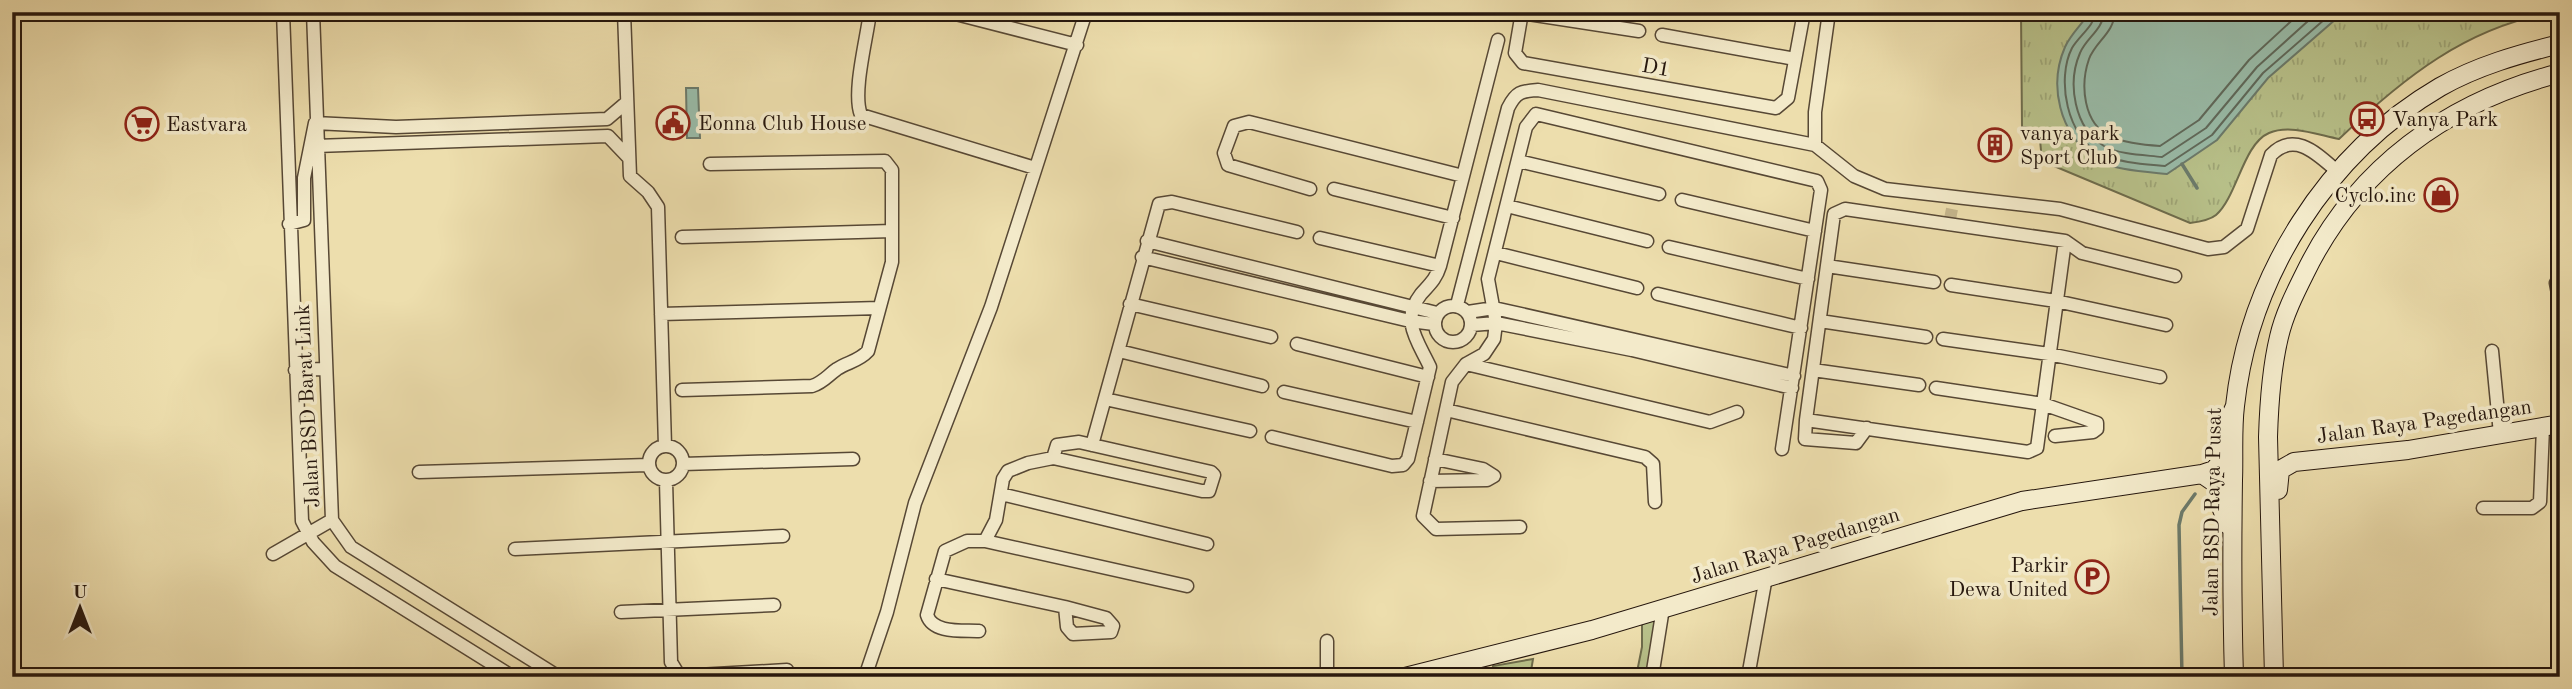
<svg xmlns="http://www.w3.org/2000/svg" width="2572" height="689" viewBox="0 0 2572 689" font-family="'Old Standard TT',serif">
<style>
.grass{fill:url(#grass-tufts);stroke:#6e6c4c;stroke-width:2}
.pitch{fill:#b8c18a;stroke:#6e6c4c;stroke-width:2}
.water{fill:#99bca9;stroke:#6b7a6b;stroke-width:2}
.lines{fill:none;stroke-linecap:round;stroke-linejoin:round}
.shore{stroke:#5f695b;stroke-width:2}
.stream{stroke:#6b7a6b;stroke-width:3.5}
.street-tunnel{stroke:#c5b68d;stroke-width:12;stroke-dasharray:12 6;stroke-linecap:butt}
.street-casing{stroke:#574835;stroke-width:15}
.secondary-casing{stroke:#25160d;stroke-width:20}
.street{stroke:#f3eaca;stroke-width:12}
.secondary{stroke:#f3eaca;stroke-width:18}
.labels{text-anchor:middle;stroke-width:7;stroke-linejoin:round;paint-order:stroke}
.street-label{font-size:21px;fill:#25160d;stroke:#f3eaca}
.poi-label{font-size:21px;fill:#25160d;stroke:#f3eaca;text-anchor:start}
</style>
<defs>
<pattern id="grass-tufts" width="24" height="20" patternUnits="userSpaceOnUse" patternTransform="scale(1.75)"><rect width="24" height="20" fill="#b8c18a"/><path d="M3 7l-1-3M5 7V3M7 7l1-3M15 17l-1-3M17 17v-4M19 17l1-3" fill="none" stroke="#9ea576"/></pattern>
</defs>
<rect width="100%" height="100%" fill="#eddead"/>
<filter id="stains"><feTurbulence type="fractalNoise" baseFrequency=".00286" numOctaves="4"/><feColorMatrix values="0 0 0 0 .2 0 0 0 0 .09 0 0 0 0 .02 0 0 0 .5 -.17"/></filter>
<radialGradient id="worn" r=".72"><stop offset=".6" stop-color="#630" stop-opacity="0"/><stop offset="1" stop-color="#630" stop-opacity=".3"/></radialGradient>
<path class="grass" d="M2021 12H2556C2467 26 2402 79 2339 139 2318 135 2290 124 2269 133 2243 144 2237 197 2216 215 2210 220 2198 222 2190 223L2042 161 2039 129 2022 127Z"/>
<path class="pitch" d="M1657 618 1650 677H1636L1642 647V622Z
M1533 659 1530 677H1492L1493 666Z"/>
<path class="water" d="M2090 12H2344L2268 78 2217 140 2167 174C2148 172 2109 170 2094 158 2060 133 2048 86 2065 47 2070 35 2083 23 2090 12Z
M686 88H698L700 138H687Z"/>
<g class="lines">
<path class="shore" d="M2096 12C2094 26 2079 36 2072 48 2056 79 2067 138 2101 154 2120 163 2144 164 2165 166L2212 135 2263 73 2333 12
M2104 12C2103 30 2086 38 2080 53 2067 83 2074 128 2104 146 2120 155 2145 155 2162 157L2206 128 2257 67 2318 12
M2115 12C2114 33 2095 42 2089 59 2080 85 2083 124 2111 137 2126 143 2144 145 2160 146L2199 120 2249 60 2301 12"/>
<path class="stream" d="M2182 164 2197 188
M2182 677 2179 525 2182 512 2195 494"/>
<path class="street-tunnel" d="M1950 219 1952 209"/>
<defs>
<path id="street" d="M283 12 302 521 313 542 335 566 513 677
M313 12 332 520 351 547 559 677
M624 12 630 176 648 192 658 207 665 446
M870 12C867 38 852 93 861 115L1035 168
M948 12 1077 45
M1522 12 1515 53 1523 63 1776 108 1788 98 1804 12
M1829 12 1815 112V145L1854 176 1885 189 2060 209 2208 249 2224 247 2247 229 2271 155C2295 130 2318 155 2338 172
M1522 13 1639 31
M1662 35 1795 59
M316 146 608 136 629 158
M1518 161 1659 194
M1310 189 1228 165 1224 153 1234 126 1249 122 1463 176
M1334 189 1453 218
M1682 200 1815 231
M1507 206 1647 241
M1845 209 2065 241 2037 448 2028 452 1806 420 1834 214Z
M289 224 304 220V178L315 123 396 127 607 119 627 102
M682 237 892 231
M1320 238 1440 266
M1147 241 1437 313
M2065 241 2082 253 2175 276
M1669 247 1808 279
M1496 253 1637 288
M1142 257 1410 321 1434 324
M1827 266 1934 282
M2556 283 2560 305
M1951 285 2056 301 2166 325
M1658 294 1801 328
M1130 304 1271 337
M1457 305 1508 108C1516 92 1521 91 1538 90L1815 145
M1435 324a18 18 0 1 1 36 0a18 18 0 1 1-36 0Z
M1468 312 1494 308 1794 376
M661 314 879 308
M1820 321 1926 337
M1472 325 1496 323 1632 350 1792 388
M1943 339 2049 354 2160 377
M1297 344 1428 377
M1119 351 1262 386
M2492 351 2500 434
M1466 364 1710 422 1737 412
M295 370 324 369
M1813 370 1919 385
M1936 388 2043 404 2097 423V429L2093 432 2055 436
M682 390 812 386C824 382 827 376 837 369 848 362 859 361 868 351L892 262V170L885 161 710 164
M1284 392 1417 422
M1105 399 1250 431
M1446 410 1645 457 1653 464 1655 502
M1806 420 1805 439 1856 443 1867 428
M1272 437 1392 466 1403 465 1408 459 1430 367C1418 341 1400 321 1421 294 1430 284 1436 279 1440 266L1498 40
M1092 445 1159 204 1172 202 1297 232
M649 463a17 17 0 1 1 34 0a17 17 0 1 1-34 0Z
M683 464 853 459
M419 472 648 465
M666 481 671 662 680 677
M1430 481 1487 480 1494 476 1483 469 1435 459
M1001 494 1207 544
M2483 508H2532L2540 502 2543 427
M1520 527 1436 529 1423 516 1452 382 1466 364 1484 354 1494 339 1496 323 1488 279 1526 127 1536 114 1817 181 1821 190 1782 449
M985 541 1187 586
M515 549 783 536
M273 554 332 520
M936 579 1065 607
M1065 607 1106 618 1113 626 1111 632 1073 634 1067 627Z
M621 612 774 605
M979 631C963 630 933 634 927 615L945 551 967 541H985L996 520 1003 479 1008 471 1028 463 1053 458 1202 491H1209L1214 475 1211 472 1079 442 1057 445 1053 458
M680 676 787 670
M865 677 887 612 915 503 991 307 1086 12
M1327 677V641
M1652 677 1663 608
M1748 677 1766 577"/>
<path id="secondary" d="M2202 474 2218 485 2221 507 2229 526
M2278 490 2280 470 2294 462 2408 450 2560 424
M1405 677 1592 630 2022 501 2202 474 2214 470 2219 464 2224 431 2235 406
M2234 677C2232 611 2232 546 2233 480 2234 456 2232 430 2235 406 2249 276 2327 153 2440 87 2477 66 2519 54 2560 44
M2274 677 2268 437C2269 404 2271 370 2279 337 2284 315 2295 293 2305 273 2356 168 2447 102 2560 73"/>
</defs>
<use href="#street" class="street-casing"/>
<use href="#secondary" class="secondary-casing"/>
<use href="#street" class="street"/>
<use href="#secondary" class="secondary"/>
</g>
<defs>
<symbol id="bus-ring" viewBox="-11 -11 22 22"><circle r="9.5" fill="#f3eaca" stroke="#8f2418" stroke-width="1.5"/><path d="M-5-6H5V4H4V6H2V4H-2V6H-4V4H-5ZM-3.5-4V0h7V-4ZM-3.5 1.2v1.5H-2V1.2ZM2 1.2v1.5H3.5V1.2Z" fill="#8f2418"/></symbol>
<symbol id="civic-ring" viewBox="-11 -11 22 22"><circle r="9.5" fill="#f3eaca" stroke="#8f2418" stroke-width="1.5"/><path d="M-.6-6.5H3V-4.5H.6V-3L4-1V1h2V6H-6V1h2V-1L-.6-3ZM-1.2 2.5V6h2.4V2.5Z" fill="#8f2418"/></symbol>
<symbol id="supermarket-ring" viewBox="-11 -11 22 22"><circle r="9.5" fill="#f3eaca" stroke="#8f2418" stroke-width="1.5"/><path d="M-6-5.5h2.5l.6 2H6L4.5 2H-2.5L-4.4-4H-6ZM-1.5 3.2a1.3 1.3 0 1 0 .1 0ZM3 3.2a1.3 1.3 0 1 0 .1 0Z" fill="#8f2418"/></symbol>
<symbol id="building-ring" viewBox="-11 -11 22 22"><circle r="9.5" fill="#f3eaca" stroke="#8f2418" stroke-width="1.5"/><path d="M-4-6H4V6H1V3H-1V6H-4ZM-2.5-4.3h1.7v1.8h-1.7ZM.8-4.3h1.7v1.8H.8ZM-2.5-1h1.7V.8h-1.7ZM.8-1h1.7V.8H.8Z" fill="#8f2418"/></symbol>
<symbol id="shop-ring" viewBox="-11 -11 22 22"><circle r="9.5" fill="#f3eaca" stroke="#8f2418" stroke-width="1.5"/><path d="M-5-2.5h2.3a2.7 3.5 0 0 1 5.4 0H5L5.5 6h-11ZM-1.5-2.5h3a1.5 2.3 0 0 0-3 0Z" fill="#8f2418"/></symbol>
<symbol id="parking-ring" viewBox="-11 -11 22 22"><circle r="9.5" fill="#f3eaca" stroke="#8f2418" stroke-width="1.5"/><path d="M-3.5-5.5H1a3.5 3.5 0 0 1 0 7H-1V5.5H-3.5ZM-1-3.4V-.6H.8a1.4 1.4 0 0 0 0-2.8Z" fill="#8f2418"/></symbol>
</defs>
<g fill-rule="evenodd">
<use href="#bus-ring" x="2348" y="100" width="38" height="38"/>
<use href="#civic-ring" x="654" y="104" width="38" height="38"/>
<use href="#supermarket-ring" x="123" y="105" width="38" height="38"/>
<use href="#building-ring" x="1976" y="126" width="38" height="38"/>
<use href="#shop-ring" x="2422" y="176" width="38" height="38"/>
<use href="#parking-ring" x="2073" y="558" width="38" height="38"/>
</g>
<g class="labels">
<g class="street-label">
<text transform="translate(1656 67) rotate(10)" y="7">D1</text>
<text transform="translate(307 406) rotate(-93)" y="7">Jalan BSD Barat Link</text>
<text transform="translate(2424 421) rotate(-8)" y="7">Jalan Raya Pagedangan</text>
<text transform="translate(2212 512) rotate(-89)" y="7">Jalan BSD Raya Pusat</text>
<text transform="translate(1795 545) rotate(-17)" y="7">Jalan Raya Pagedangan</text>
</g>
<g class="poi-label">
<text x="2392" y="126">Vanya Park</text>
<text x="698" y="130">Eonna Club House</text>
<text x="166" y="131">Eastvara</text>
<text x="2020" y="140">vanya park<tspan x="2020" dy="24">Sport Club</tspan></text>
<text x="2416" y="202" text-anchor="end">Cyclo.inc</text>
<text x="2068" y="572" text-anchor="end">Parkir<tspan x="2068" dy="24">Dewa United</tspan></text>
</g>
</g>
<rect width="2572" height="689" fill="none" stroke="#eddead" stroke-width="42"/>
<rect x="14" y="14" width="2544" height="661" fill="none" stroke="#25160d" stroke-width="3.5"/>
<rect x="21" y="21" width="2530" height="647" fill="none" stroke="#25160d" stroke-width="2"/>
<g transform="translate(80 608)" stroke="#f3eaca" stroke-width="5" paint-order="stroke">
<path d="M0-5L12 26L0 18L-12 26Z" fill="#25160d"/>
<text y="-10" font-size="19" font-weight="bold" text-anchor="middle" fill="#25160d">U</text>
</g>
<rect width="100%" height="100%" filter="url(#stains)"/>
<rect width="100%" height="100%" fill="url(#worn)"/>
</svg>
